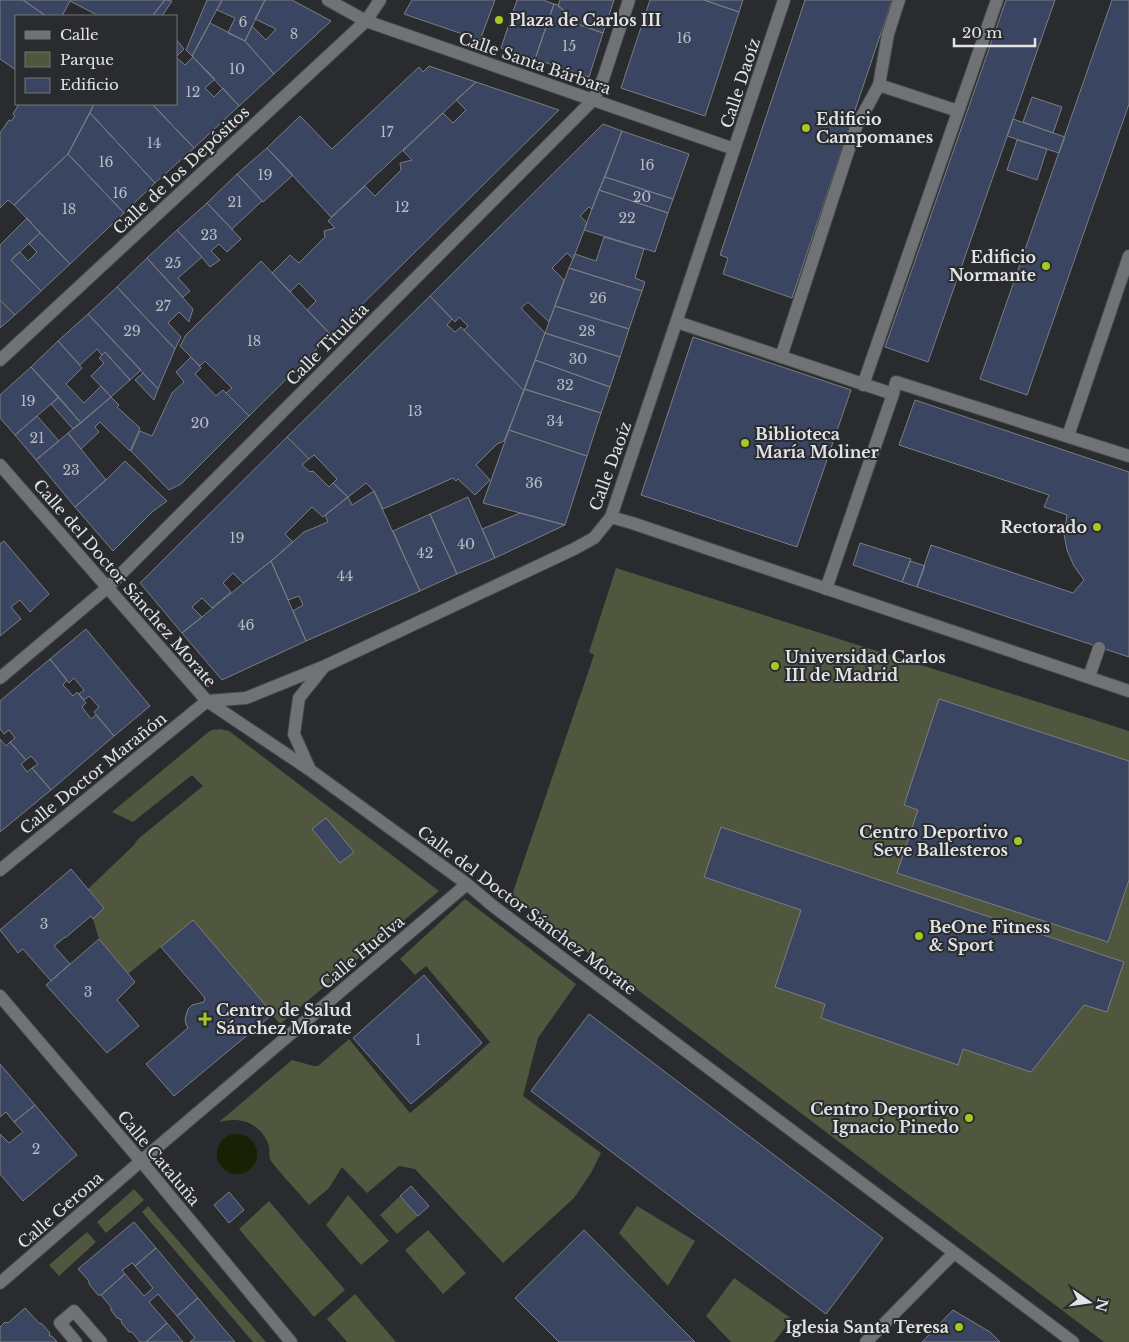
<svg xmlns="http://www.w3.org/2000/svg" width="1129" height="1342" viewBox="0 0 1129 1342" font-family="'Libre Baskerville',serif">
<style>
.green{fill:#50573e}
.water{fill:#192004}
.building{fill:#3a4661;stroke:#7b7d81}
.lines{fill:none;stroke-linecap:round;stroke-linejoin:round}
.minor-casing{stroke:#444648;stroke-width:14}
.minor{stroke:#707276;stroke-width:12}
.poi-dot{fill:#a6c822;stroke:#292b2e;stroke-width:2}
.labels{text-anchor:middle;stroke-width:4;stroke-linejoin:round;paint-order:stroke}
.number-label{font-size:14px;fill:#b8bcc4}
.poi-label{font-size:16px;font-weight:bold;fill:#e2e3e5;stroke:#292b2e;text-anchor:start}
.street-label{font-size:16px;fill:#e2e3e5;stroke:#292b2e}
</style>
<rect width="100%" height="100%" fill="#292b2e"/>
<path class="green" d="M616 568 1129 731V1342H1104L512 895 594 655 589 652Z
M220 729 229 731 439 891 280 1024 193 921 128 974 99 939 93 919 104 908 88 889 133 846 138 839 203 786 192 775 133 822 112 812 211 730Z
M465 899 576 984 538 1038 523 1096 601 1153 591 1173 574 1198 503 1263 415 1169 399 1166 367 1193 342 1167 329 1188 309 1205C297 1190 282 1176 271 1161 268 1156 270 1151 269 1146 261 1123 241 1116 219 1122L292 1060 314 1066H318L349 1039 410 1113 447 1082 490 1042 426 966 415 975 400 959Z
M134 1189 144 1200 106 1233 97 1222Z
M348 1195 389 1241 361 1265 326 1225Z
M400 1196 418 1216 397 1234 380 1215Z
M269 1201 345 1290 314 1317 239 1229Z
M148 1206 266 1342H253L142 1212Z
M637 1206 695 1241 668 1286 619 1233Z
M428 1230 466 1273 443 1294 405 1250Z
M87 1232 96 1242 59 1276 49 1265Z
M734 1278 792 1319 774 1342H731L706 1316Z
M355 1294 396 1342H347L327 1319Z"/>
<path class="water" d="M217 1154a20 20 0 1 1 40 0a20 20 0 1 1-40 0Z"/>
<path class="building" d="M0 0H23L46 16H16V70L0 59Z
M23 0H165L152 16H99L70 1 62 16H46Z
M165 0 172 1 162 16H155L154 14Z
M207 0H222L192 56 186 50Z
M222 0H265L245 41 228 33 235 18 217 10Z
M265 0H292L331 21 274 74 245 41 252 26 266 40 276 29 255 19Z
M412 0H495L480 40 404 14Z
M517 0H543L554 4 535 59 501 48Z
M560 0H614L603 33 580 25 558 6Z
M650 0H704L739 12 705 116 621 88Z
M704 0H743L739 12Z
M805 0H892L792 298 723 274 728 258 720 255Z
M1006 0H1055L928 362 885 347Z
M1112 0H1129V104L1027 395 980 379Z
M554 4 558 5 580 25 603 33 589 77 535 59Z
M210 23 245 41 274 74 239 106 192 56Z
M176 39 184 49 176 57 185 65 193 57 215 79 205 88 214 97 223 88 239 106 194 148 152 104H176Z
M429 66 476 82 331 217 267 148 300 116 332 149 419 67 423 72Z
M476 82 559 110 331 335 307 310 316 301 299 283 290 292 272 273 290 255 299 263 325 237 324 231 335 228 328 221 365 186 375 196 401 170 400 163 412 160 403 151 443 113 453 123 466 110 456 100Z
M1032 97 1062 107 1053 133 1023 122Z
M19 104H94L68 154 14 205 8 200 0 208V133L9 120 11 121 15 116 13 114Z
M94 104H152L194 148 155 183 90 113Z
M90 113 155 183 124 213 68 154Z
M1013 119 1065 137 1059 153 1007 136Z
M603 124 622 131 592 209 589 207 580 216 587 223 573 259 567 253 552 268 564 280 549 322 528 302 521 308 545 333 524 391 464 330 468 326 459 317 455 322 430 296Z
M622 131 689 154 673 199 605 177Z
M1017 140 1047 149 1037 180 1007 170Z
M267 148 293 175 263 202 237 174Z
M68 154 124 213 70 264 14 205Z
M237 174 262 201 232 229 207 203Z
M605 177 673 199 668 213 599 190Z
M599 190 668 213 655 252 584 230Z
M207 203 241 239 227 252 219 244 211 251 220 260 210 267 200 255 177 230Z
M27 218 40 233 11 260 41 291 15 315 0 300V245Z
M177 230 200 255 202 257 178 278 190 291 183 297 147 258Z
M40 233 70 264 41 291 11 260 20 252 28 261 37 252 29 244Z
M604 237 644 249 635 278 645 282 642 291 569 268 575 254 596 261Z
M147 258 193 309 189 322 179 312 168 323 181 337 175 349 117 287Z
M261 261 331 335 249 416 226 393 232 388 205 361 200 366 180 346 186 335Z
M569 268 642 291 629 329 555 306Z
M117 287 175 349 158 389 88 314Z
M430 296 452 319 447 325 455 332 461 327 524 391 504 441 497 444 476 465 490 480 475 495 458 479 456 481 453 478 383 509 374 491 366 483 348 497 333 483 337 479 321 462 314 455 309 459 287 437Z
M0 300 15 315 0 328Z
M555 306 629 329 620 357 545 333Z
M88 314 141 370 130 380 105 352 102 355 97 349 80 365 58 341Z
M545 333 620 357 610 387 535 360Z
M693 337 851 390 797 547 641 495Z
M58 341 82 368 66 384 84 403 101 386 111 397 81 423 31 367Z
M105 352 130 380 111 397 91 376 104 363 99 358Z
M191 357 201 368 195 374 216 396 223 390 249 416 181 484 169 490 131 451 140 431 152 436 172 393 184 382 176 372Z
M535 360 610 387 601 413 524 389Z
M31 367 59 397 15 435 0 418V395Z
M143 373 158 389 154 400 135 380Z
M524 389 601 413 587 456 509 430Z
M59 397 81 423 73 429 51 404Z
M111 397 119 405 117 407 140 428 130 451 100 422 95 427 99 432 81 449 68 433Z
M915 400 1129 472V657L917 587 931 545 1073 593 1084 580 1074 566 1067 550 1064 534 1067 515 1044 507 1049 495 899 445Z
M37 416 59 441 36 460 15 435Z
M509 430 587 456 565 525 483 503Z
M68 433 106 480 75 507 36 460Z
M287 437 309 459 302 465 310 472 313 471 329 487 333 483 348 497 323 517 312 507 285 534 293 542 271 561 243 583 233 573 223 583 231 592 212 608 202 598 192 607 202 617 182 633 140 583Z
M125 461 167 501 152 512 113 551 75 507 106 480Z
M374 491 420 591 306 641 293 611 303 605 299 596 288 600 271 561 304 532 328 522 325 515 348 497 352 505Z
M468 497 495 558 457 574 430 514Z
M520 513 565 525 495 558 482 529Z
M430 514 457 574 420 591 393 531Z
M4 541 49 594 30 612 20 600 11 607 21 619 0 636V544Z
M860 543 911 559 902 582 853 565Z
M271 561 306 641 222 680 182 633Z
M910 561 925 566 917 587 902 582Z
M86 629 150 706 114 736 94 712 99 707 89 696 84 700 79 694 84 690 74 678 69 683 50 659Z
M50 659 67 680 63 685 73 696 77 692 86 703 82 707 91 719 96 715 114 736 51 790 32 768 38 764 31 756 26 760 10 742 15 738 9 730 4 734 0 729V701Z
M939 699 1129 761V880L1108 942 897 873 918 810 904 805Z
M0 739 6 746 10 742 26 760 21 764 27 772 32 768 51 790 0 832Z
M326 818 354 852 340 863 312 829Z
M721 827 1124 962 1107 1012 1084 1005 1031 1072 963 1049 958 1065 821 1018 825 1004 775 987 801 910 704 877Z
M71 869 104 908 93 919 91 916 65 938V937L54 946 70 964 51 981 23 949 18 953 0 930Z
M193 920 273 1014 174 1096 146 1064 188 1028 186 1024 185 1019 188 1009 192 1005 204 1002 205 998 161 947Z
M99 939 135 982 117 1000 139 1026 107 1053 46 985Z
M424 975 482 1043 411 1104 353 1038Z
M589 1014 883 1238 826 1314 531 1091Z
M0 1064 35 1105 14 1122 6 1112 0 1117Z
M35 1105 77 1155 23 1201 0 1174V1134L9 1143 23 1132 14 1122Z
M411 1186 429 1206 418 1216 400 1196Z
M229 1192 244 1210 229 1223 214 1205Z
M134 1222 156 1248 135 1266 132 1263 122 1270 125 1274 101 1295H98L89 1284V1281L78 1269Z
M584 1230 673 1320 695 1342H559L515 1298Z
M156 1248 198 1298 177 1316 158 1294 149 1302 167 1323 146 1342H140L132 1332H129L121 1322 122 1320 117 1318 111 1310V1307L101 1295 125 1274 144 1296 153 1288 135 1266Z
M198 1298 218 1322 235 1342H190L195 1338 177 1316Z
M25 1308 39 1323 42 1324 50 1333 49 1336H52L57 1342H0V1327L5 1322 8 1323Z
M953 1310 990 1332 1000 1342H922Z
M167 1323 183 1342H146Z"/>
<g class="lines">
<defs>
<path id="minor" d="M328 0 366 21 734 149
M879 85 958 111
M677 322 893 394 896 382 1129 456
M781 357 856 127 879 85 888 34 899 0
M0 360 366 21 380 0
M863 385 997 0
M1068 436 1129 256
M0 465 207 701 310 770 467 884 493 906 1073 1342
M611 517 632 523 1129 691
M826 589 893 394
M1089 677 1099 648
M0 678 107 588 593 100 603 79 629 0
M207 701 246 698 325 666 574 549 594 538 611 517 784 0
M310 770 294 734 299 698 323 668
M0 870 207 701
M0 996 141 1161 291 1342
M0 1283 141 1161 467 884
M76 1342 60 1323 74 1311 101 1342
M866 1342 954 1253"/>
</defs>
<use href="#minor" class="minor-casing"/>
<use href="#minor" class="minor"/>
</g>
<g class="poi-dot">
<circle cx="499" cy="20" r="5"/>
<circle cx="806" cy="128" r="5"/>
<circle cx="1046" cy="266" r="5"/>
<circle cx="745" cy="443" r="5"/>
<circle cx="1097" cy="527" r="5"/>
<circle cx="775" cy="666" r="5"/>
<circle cx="1018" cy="841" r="5"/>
<circle cx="919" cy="936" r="5"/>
<path d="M202.5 1011.5h5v5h5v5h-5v5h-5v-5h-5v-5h5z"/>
<circle cx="969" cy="1118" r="5"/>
<circle cx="959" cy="1327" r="5"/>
</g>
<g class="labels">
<g class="number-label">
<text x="243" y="27">6</text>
<text x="294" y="39">8</text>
<text x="684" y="43">16</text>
<text x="569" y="51">15</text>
<text x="237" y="74">10</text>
<text x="193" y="97">12</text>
<text x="387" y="137">17</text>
<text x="154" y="148">14</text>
<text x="106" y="167">16</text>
<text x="647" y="170">16</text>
<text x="265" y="180">19</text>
<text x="120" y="198">16</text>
<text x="642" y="202">20</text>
<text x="235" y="207">21</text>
<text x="402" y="212">12</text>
<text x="69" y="214">18</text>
<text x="627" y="223">22</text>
<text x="209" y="240">23</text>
<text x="173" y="268">25</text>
<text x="598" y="303">26</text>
<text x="163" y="311">27</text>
<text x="132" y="336">29</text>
<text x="587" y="336">28</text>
<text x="254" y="346">18</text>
<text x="578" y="364">30</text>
<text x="565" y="390">32</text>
<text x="28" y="406">19</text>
<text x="415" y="416">13</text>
<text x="555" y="426">34</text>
<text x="200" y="428">20</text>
<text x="37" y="443">21</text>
<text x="71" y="475">23</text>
<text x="534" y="488">36</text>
<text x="237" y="543">19</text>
<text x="466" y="549">40</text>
<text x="425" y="558">42</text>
<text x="345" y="581">44</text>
<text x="246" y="630">46</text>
<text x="44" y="929">3</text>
<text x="88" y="997">3</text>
<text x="418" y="1045">1</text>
<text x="36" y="1154">2</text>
</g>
<g class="poi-label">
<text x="509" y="26">Plaza de Carlos III</text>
<text x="816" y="125">Edificio<tspan x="816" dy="18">Campomanes</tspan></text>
<text x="1036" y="263" text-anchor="end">Edificio<tspan x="1036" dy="18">Normante</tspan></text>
<text x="755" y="440">Biblioteca<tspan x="755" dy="18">María Moliner</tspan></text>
<text x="1087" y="533" text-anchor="end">Rectorado</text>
<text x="785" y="663">Universidad Carlos<tspan x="785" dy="18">III de Madrid</tspan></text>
<text x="1008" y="838" text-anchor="end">Centro Deportivo<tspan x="1008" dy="18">Seve Ballesteros</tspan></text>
<text x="929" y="933">BeOne Fitness<tspan x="929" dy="18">&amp; Sport</tspan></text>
<text x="216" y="1016">Centro de Salud<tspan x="216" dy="18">Sánchez Morate</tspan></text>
<text x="959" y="1115" text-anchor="end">Centro Deportivo<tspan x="959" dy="18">Ignacio Pinedo</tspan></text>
<text x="949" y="1333" text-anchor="end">Iglesia Santa Teresa</text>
</g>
<g class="street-label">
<text transform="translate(535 63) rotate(19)" y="6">Calle Santa Bárbara</text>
<text transform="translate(740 83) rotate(-72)" y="6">Calle Daoíz</text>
<text transform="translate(181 170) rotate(-43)" y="6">Calle de los Depósitos</text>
<text transform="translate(327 344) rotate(-45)" y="6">Calle Titulcia</text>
<text transform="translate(610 466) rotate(-70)" y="6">Calle Daoíz</text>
<text transform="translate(125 583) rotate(49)" y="6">Calle del Doctor Sánchez Morate</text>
<text transform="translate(93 773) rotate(-39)" y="6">Calle Doctor Marañón</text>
<text transform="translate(527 910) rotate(37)" y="6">Calle del Doctor Sánchez Morate</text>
<text transform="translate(362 952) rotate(-40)" y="6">Calle Huelva</text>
<text transform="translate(159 1158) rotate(50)" y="6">Calle Cataluña</text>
<text transform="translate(60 1210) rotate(-41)" y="6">Calle Gerona</text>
</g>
</g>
<rect x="15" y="15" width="162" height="90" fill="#292b2e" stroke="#737577"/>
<rect x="25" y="31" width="25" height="8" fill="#707276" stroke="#737577"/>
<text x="60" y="40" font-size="15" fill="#e2e3e5">Calle</text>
<rect x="25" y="52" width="25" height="15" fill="#50573e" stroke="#737577"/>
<text x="60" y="65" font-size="15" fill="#e2e3e5">Parque</text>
<rect x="25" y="78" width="25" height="15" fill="#3a4661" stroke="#737577"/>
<text x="60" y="90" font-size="15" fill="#e2e3e5">Edificio</text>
<g transform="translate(1089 1302) rotate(103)" stroke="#292b2e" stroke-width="4" paint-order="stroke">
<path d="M0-4L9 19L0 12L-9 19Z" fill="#e2e3e5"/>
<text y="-8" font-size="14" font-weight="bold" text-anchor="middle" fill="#e2e3e5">N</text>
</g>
<path d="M954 38v8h81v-8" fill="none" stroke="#e2e3e5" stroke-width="2.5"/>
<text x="962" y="38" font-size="15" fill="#e2e3e5" stroke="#292b2e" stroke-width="4" paint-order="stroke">20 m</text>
</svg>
